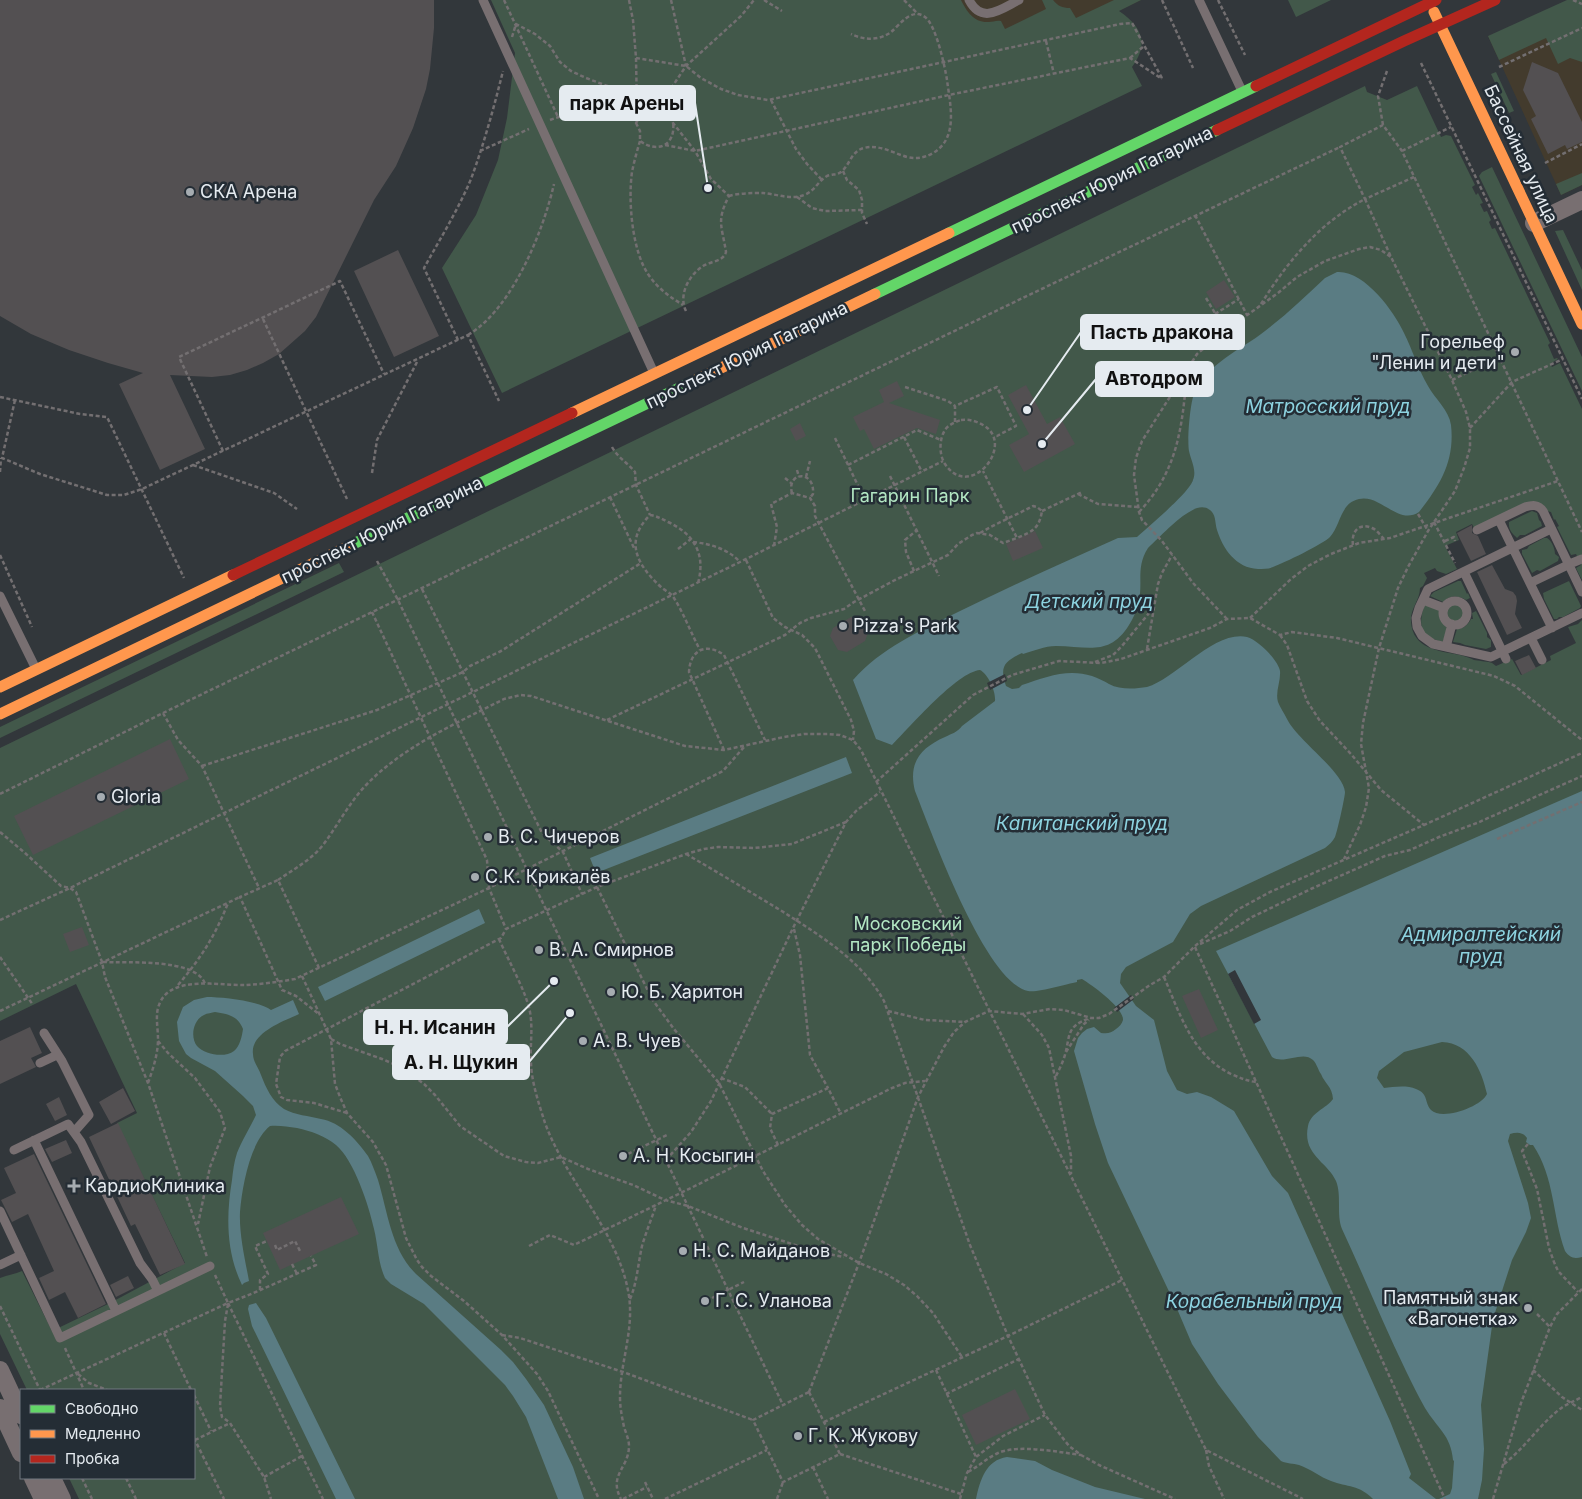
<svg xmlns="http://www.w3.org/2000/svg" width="1582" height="1499" viewBox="0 0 1582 1499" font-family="Inter,sans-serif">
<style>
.commercial{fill:#433b2d}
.green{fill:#42584a}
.water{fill:#5a7c83;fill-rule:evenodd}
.pier{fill:#32373b}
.building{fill:#535052}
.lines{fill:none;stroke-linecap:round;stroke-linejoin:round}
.path{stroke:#736f71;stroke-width:2.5;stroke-dasharray:4 2.5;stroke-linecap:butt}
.lane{stroke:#786f71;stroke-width:9}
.street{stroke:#786f71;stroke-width:18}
.fast{stroke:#63d668;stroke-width:11}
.slow{stroke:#ff974d;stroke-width:11}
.jam{stroke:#b3261e;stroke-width:11}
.poi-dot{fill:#a6acb1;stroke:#242d35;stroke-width:2}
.labels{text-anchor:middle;stroke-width:5;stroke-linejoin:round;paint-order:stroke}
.street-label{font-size:18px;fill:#e5ebf0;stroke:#242d35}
.poi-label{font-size:18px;fill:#e5ebf0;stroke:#242d35;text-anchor:start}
.park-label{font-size:18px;fill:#b3e7c3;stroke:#242d35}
.water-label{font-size:19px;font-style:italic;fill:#8dd3e0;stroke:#242d35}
.leader{fill:none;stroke:#e5ebf0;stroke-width:2}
.callout-dot{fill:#e5ebf0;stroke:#242d35;stroke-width:2}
.callout{fill:#e5ebf0;stroke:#e5ebf0;stroke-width:2}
.callout-label{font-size:19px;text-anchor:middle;font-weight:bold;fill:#111}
</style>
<rect width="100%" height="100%" fill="#32373b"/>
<path class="commercial" d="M941 0H1141L1118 11 963 47Z
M1582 31V185L1561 195 1488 36Z"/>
<path class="green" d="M491 0H961C967 12 974 23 989 22 993 22 996 20 1001 21L1005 29 1046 9 1042 0H1053C1058 6 1062 8 1070 8L1076 18 1114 0H1141L1119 11C1141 26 1150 43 1132 67L1142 86 502 393 442 268 476 215 498 160 507 118 515 53Z
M1288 0H1331L1296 17Z
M1567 0H1582V62L1570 58 1558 64 1546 38 1499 60 1488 36Z
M1496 72 1514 111 1509 113 1491 74Z
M1365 86 1367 92 1387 100 1417 86 1441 137 1446 135 1451 136 1475 185 1472 187 1476 195 1478 193 1483 203 1480 204 1484 212 1487 211 1491 220 1489 222 1492 229 1495 228 1550 343 1548 345 1554 359 1557 358 1558 359 1550 364 1552 367 1560 363 1582 409V580L1576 568 1581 565 1576 554 1571 555 1557 527 1559 526 1555 519 1554 520 1551 512 1547 511 1538 502H1528L1474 528 1472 524 1456 532 1459 540 1445 546 1457 569 1446 574 1437 571 1435 568 1424 573 1427 578 1423 586 1420 588C1420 600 1410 609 1411 621 1412 649 1439 651 1460 655 1465 656 1470 658 1474 660 1478 661 1486 661 1492 663L1496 666 1512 659 1521 675 1551 660 1550 656 1576 643 1568 627 1578 624 1582 620V1499H79L69 1478H194V1390H27L0 1334V1278C8 1275 15 1274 22 1271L52 1331 108 1304 185 1263 117 1123 137 1113 76 984 0 1021V748Z
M1492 167 1582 357V391L1479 176 1482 172Z
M1582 173V185L1561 195 1556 184Z
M1563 230 1582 270V290L1555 231Z
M1532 511 1537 513 1539 520 1541 522 1542 526 1525 535H1520L1517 538C1513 534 1508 530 1509 522Z
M1544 538H1547C1552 541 1555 549 1555 554L1559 557 1558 561 1540 571 1537 570 1532 573 1522 554V550L1527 549 1529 546Z
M339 563 344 572 0 738V727Z
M1458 581H1461L1467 594 1468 593 1470 598 1466 600C1458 595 1450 595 1443 602L1430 596 1434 592Z
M1569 581 1581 606 1580 608 1563 617H1559L1557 619H1554L1544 599 1543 593Z
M1447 613a9 9 0 1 1 18 0a9 9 0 1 1-18 0Z
M1425 605 1439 610 1440 618 1447 628 1443 642C1420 637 1418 626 1424 606Z
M1476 611 1487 633V637L1491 640V647L1486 649 1465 645 1460 643 1453 642 1457 629C1463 629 1468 625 1471 619H1473L1472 613Z"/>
<path class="water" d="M1337 272C1364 270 1394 311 1404 333 1413 351 1418 369 1428 386 1435 399 1449 410 1451 425 1455 461 1440 485 1419 512 1398 526 1381 494 1359 499 1340 503 1341 525 1330 537 1323 544 1284 563 1273 567 1269 569 1263 569 1258 569 1236 568 1223 549 1217 530 1215 524 1216 517 1212 512 1206 505 1197 507 1191 511 1177 518 1160 537 1148 548 1135 568 1144 584 1138 604 1136 612 1133 619 1129 625 1109 657 1087 646 1056 646 1045 646 1033 651 1023 654L1022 653C1005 661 999 666 1006 686L1012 689 1019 688 1022 685C1045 677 1068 668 1092 676 1098 678 1104 681 1109 684 1120 690 1135 689 1147 687 1176 679 1214 630 1247 637 1258 640 1278 660 1280 671 1281 681 1275 692 1278 702 1280 707 1284 713 1287 719 1298 741 1343 771 1345 792 1345 797 1337 833 1335 837 1333 841 1329 845 1325 848L1201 906 1190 914 1173 942 1126 967 1121 974 1120 983 1136 1006 1154 1020 1167 1071 1177 1090 1187 1094 1197 1092 1211 1097 1234 1111 1272 1176 1288 1193 1390 1421 1411 1474 1409 1478 1436 1499H1373C1360 1485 1347 1487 1331 1481 1320 1477 1311 1469 1299 1465 1293 1463 1287 1464 1281 1461L1258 1437 1218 1384 1192 1344 1175 1304 1108 1163 1095 1124 1074 1051 1078 1038 1082 1033 1087 1029 1094 1027 1101 1033C1108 1034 1111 1033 1116 1029 1119 1027 1122 1024 1123 1020 1124 1008 1092 985 1082 979L1077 980V982C1066 984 1038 993 1028 991 985 982 931 831 915 791 908 763 920 748 945 737 951 734 958 732 962 726L995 701C996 691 988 674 980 670 957 672 910 727 892 745L876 739 853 680C881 648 920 631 958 612 1011 586 1064 562 1118 538L1137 537C1148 527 1190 492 1193 480 1197 470 1191 461 1189 451 1187 440 1190 404 1194 394 1207 363 1241 350 1265 331 1286 315 1306 296 1325 278Z
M846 757 852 773 596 873 590 858Z
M1582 791V1257C1574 1259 1570 1258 1565 1251 1552 1215 1555 1178 1533 1145H1530L1526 1142 1527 1138C1523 1132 1517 1132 1510 1134L1508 1141 1528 1203 1531 1218 1526 1232 1512 1260 1493 1319 1481 1405 1484 1449 1482 1480 1478 1499H1439L1450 1494 1452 1488 1454 1461 1453 1460C1451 1435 1437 1428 1425 1408 1418 1396 1412 1383 1406 1371 1383 1324 1364 1276 1342 1229 1336 1214 1342 1196 1336 1181 1328 1162 1302 1155 1308 1126 1311 1112 1326 1109 1333 1099 1332 1086 1325 1084 1321 1074 1318 1070 1317 1064 1313 1060 1303 1050 1284 1065 1272 1057L1216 951ZM1442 1042C1470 1043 1482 1071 1487 1094 1481 1107 1442 1121 1431 1110 1424 1102 1429 1094 1416 1089 1407 1085 1393 1087 1384 1088L1377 1078 1379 1071 1404 1052Z
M479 909 485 923 325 1001 318 987Z
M207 997C222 997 260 1001 271 1010L293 1000 299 1014C284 1021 250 1033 253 1054 253 1062 259 1068 261 1075 266 1088 272 1101 284 1109 295 1115 309 1116 321 1119 340 1122 357 1140 368 1156 372 1163 375 1172 378 1180 388 1213 391 1249 416 1274L501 1350 513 1362 526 1379 544 1405 573 1467 584 1499H558L526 1417 513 1396 505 1385 424 1304 391 1284 385 1278C378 1263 378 1245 374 1229 369 1206 354 1160 336 1145 325 1136 311 1131 297 1128 288 1127 279 1125 270 1126 250 1142 242 1187 240 1212 239 1234 245 1259 249 1281L244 1283 242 1285C226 1252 226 1216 232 1180 233 1171 234 1162 237 1153 242 1140 250 1128 256 1115L253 1106 243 1096 215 1071 191 1058 186 1054 179 1041 177 1022 183 1007 194 1000ZM215 1012C228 1014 238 1016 243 1029 242 1036 240 1046 234 1051 225 1058 205 1055 197 1046 190 1037 193 1020 204 1015 207 1013 212 1013 215 1012Z
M256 1303 266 1318 355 1499H336L252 1326 248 1309 249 1305Z
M1007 1457 1035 1461 1052 1470 1095 1487 1145 1499H976C980 1480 986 1460 1007 1457Z"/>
<path class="pier" d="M1005 674 1007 681 990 690 987 683Z
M1235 970 1261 1020 1254 1024 1228 974Z
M1131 995 1134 999 1117 1012 1114 1008Z"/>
<path class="building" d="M0 0H434V28L430 69 426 89 413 128 396 166 374 200 316 317 305 331 279 354 263 363 247 370 230 375 212 377 170 375 205 449 160 470 119 384 143 373 108 363 69 350 31 334 0 316Z
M1532 62 1558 73 1582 122V142L1567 149 1565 145 1548 154 1531 119 1536 116 1523 90Z
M398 250 439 336 394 357 354 271Z
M1224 280 1235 297 1216 309 1206 292Z
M897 381 904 396 889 403 940 420 936 434 917 428 874 449 864 429 860 431 853 417 884 402 879 390Z
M1026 385 1047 424 1060 417 1075 444 1024 472 1009 445 1029 434 1008 395Z
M800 423 806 436 796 441 790 429Z
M1472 525V533L1478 536 1486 554 1471 561 1457 533Z
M1035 531 1043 548 1013 561 1006 544Z
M1492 565 1505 589 1513 592 1516 596 1517 601 1515 614 1522 628 1507 635 1477 572Z
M851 617 860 620 868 633 865 641 847 652 838 650 830 636 833 628Z
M1529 655 1536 668 1522 675 1515 661Z
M170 739 189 779 33 855 14 816Z
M82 927 89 945 70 952 63 934Z
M1199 989 1218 1030 1201 1038 1182 996Z
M30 1027 42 1053 31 1058 36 1067 0 1084V1041Z
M123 1088 135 1111 111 1124 99 1102Z
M59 1097 67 1115 55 1121 46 1104Z
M118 1123 185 1264 160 1275 135 1224 131 1226 89 1137Z
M66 1140 72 1153 52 1162 45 1149Z
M34 1154 106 1304 78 1318 65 1292 49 1300 39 1278 54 1271 28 1214 12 1222 1 1200 16 1193 4 1168Z
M341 1197 359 1234 280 1270 263 1233Z
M128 1276 134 1288 116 1297 110 1285Z
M1015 1389 1030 1419 976 1445 962 1415Z"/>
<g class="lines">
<path class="path" d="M504 0 558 117
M629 0 633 20 636 58 637 111 636 123 640 131V141C658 154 676 145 673 122
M671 0 686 66
M764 0 782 11
M904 0 918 14
M1162 0 1193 68
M1218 0 1245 55
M1573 0 1582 4
M512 37 516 24 535 34 550 46 560 62 571 71 586 78 637 97 654 109
M1046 41 1054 74
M636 58 686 66 701 78 721 89 738 95 768 100 1120 24 1132 23 1163 80
M1130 58 1144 46
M1421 63 1582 399
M1499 67 1582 28
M771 100 796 149 807 164 822 180
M550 120C578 110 609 105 638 112
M636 123C644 108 658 104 670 117
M1383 125 1378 96 1387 71
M640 141C637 151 634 162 632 172 628 201 632 250 648 274 657 288 670 297 683 305
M665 145 695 151 949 95 1130 58 1162 79
M480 151 529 129
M1402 151 1451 127
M1545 163 1582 144
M843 171 847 180 859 190 862 200V213L867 224
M1414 177 1365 199 1340 147 1383 125 1402 151 1582 532
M729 196C738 193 754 193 763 193 776 194 791 200 804 195 815 191 818 181 827 176 832 174 837 175 841 172 850 165 851 151 864 148 879 144 893 153 907 157 917 159 924 158 933 153 959 138 950 104 947 80 945 67 936 25 925 17 911 7 900 25 891 32 879 41 864 40 851 34
M797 197 812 208 825 211 862 210
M1195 215 1247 315
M1206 298 1225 330
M1261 304C1288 261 1319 223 1365 199L1391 257 1452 380 1466 412 1470 428V448L1464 468 1455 491 1428 531 1408 567 1398 588 1379 648 1363 723 1361 744 1369 788 1366 807 1360 825 1344 859
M686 311C678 295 689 275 703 266 711 261 723 262 726 252 722 226 716 221 729 196L711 179 695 151 673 123 668 104V97L672 87 686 66 741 16 754 0
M1215 314 1239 299
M263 319 347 499
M468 335C512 309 543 232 554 184
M458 340 424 268C440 239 458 210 471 179 484 144 494 107 503 71
M1452 380 1500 357
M905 387 948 401 955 406
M0 397 80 414 107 417 184 578
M15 400 2 458 40 474 107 495H124L142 489 468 335 499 401
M961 420C969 419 976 421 983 425 1017 444 970 502 945 464 939 455 939 439 945 430 948 425 955 422 961 420Z
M955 422V406L997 387 1016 426 997 436H994
M1470 428 1512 382 1563 359
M904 437 922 472
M835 438 865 500
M612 447C618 458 628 463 635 472L636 485 650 515
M223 451 179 357 340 281 384 374
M193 465 274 493 297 509
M848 465 917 430 941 440
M797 470 799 477
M0 472 1 458
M372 473 377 440 418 360
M890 476 939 576
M806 477 810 461
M785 478 791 483
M792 493C786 472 815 469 813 494L810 498
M1078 494 1098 504 1138 507
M610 497 634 548
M1042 511 1082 492
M1139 512C1169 480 1179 447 1184 403 1185 392 1188 380 1188 368
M1418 514 1428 531
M1434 522 1455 563
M980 533C997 523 1016 515 1033 506L1037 507 1042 511C1039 529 1033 531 1017 538L983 471
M1445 541 1454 537 1455 541
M693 542C711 544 728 549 740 562
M1353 545C1351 533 1358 522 1372 528 1377 530 1380 535 1384 539
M774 546 777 527 771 504 792 493 810 498 815 506V516L866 613
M678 549 691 539
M0 555 32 627
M746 560 773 618 785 627 802 635 815 648 851 720 854 731 853 740
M377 561 398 600 783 1405
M914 571 906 552 905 540 917 530
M698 583C706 554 694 534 668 522 662 519 657 516 650 515 623 542 638 566 662 588 666 591 671 593 674 598 684 614 691 633 700 650
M422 589 542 833 563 852 582 894
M372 612 487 860 489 888 506 929
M1250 618 1291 579 1308 566 1331 554 1359 543 1390 538 1558 481
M1227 619 1193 583 1162 541 1142 520 1139 512 1134 475 1136 458 1142 441 1197 354 1222 333 1278 293 1297 277 1325 261 1359 249 1370 247 1381 250 1391 257
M1280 635 1287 645 1307 701 1320 721 1351 754 1381 790 1424 825
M1147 649 1158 584 1162 573 1172 555
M1095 662 1113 655 1122 646 1154 607
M163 713 178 740 202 766 259 888
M607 720 785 635 800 623 811 618 844 609 854 602 895 580 948 555 958 544 972 535 977 533 990 535 1003 543 1017 538
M724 750 689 672C690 650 706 642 724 655L765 740
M202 766 377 710 463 672 470 666 501 651 641 563
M876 782 973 695 1012 675 1059 661 1101 663 1121 659 1210 628 1227 619 1250 618 1280 635 1292 632 1337 638 1494 676 1515 686 1582 740
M0 794 163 713 1029 295 1340 147
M0 832 25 853 61 886 70 888 76 892 102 962 105 977 148 1083 207 1257
M1497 839 1582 802
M686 854C719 873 752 893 785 913 822 937 862 961 884 1001L970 1245 1008 1336 1045 1415 1069 1446 1081 1455 1099 1465 1175 1499
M278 880C294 869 311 860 323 845 338 825 350 801 368 783 406 745 457 723 504 699L521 695 531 696 685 746 724 750 784 737 804 734H828L840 735 853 740 861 750 1206 1450 1303 1499
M597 887 652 999 674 1029 719 1083 763 1171 785 1205 802 1225 818 1239 859 1263 886 1274 904 1285 917 1296 933 1313 962 1357
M0 920 70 888 740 562 943 461
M794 929 800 955 810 1055 828 1088
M499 939C508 960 526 991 530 1012 533 1029 530 1044 531 1061 531 1081 539 1104 545 1123 567 1183 619 1232 629 1296 634 1331 620 1363 620 1397 620 1408 622 1417 624 1427 626 1433 629 1440 629 1446 629 1468 608 1475 621 1499
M1200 944 1230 931 1252 917 1313 888 1385 856 1410 850 1439 837 1477 823 1582 776
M1195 947 1445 1499
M0 957 33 1005
M103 962C126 963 197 958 205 984
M319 968 278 880 240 897 282 990 296 996 320 1015
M302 976 331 1039 335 1084 340 1097 347 1113 373 1142 386 1165 406 1238 417 1260 422 1267 431 1276 464 1301 502 1335 537 1374 548 1391 599 1499
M1164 977C1180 1014 1192 1055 1231 1074 1240 1078 1247 1081 1256 1082
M178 985C201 958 215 936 228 903
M0 1011 240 897
M888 1011 925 1020 965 1022
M1023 1014 1042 1035 1049 1048 1071 1156V1174
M331 1039 340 1044 382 1059 403 1068 424 1084 435 1095 460 1126 504 1156 526 1162 538 1163 561 1157 588 1169 633 1185 665 1200 688 1206 743 1228 817 1252 844 1257
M158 1041 168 1053 195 1078 220 1112 225 1128 210 1167 198 1224
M1066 1052 1084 1024 1089 1020
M1056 1076C1059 1070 1062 1064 1064 1058 1071 1037 1064 1027 1090 1018
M721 1078 745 1087 772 1114
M148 1083C153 1069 158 1054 158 1039 158 1028 155 1015 159 1005 170 974 220 986 246 985 262 984 278 982 295 979L489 888 723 771 744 747
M347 1113 314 1103 287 1100 281 1097 276 1084 280 1057 285 1051 327 1029 501 938 506 929 597 887 686 854 704 849 718 847 754 848 792 844 846 822
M1528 1144 1522 1151 1537 1189 1549 1248 1554 1262 1558 1271 1578 1292
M778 1145 770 1128 772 1114 828 1088 841 1114
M628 1154 667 1135
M666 1160 691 1132 711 1101 793 928 846 822 856 811 880 792
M275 1245 277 1250 295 1241 300 1251
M529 1246 550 1235 574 1245 697 1185 892 1088 905 1083 925 1081
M292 1264 297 1274
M215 1275 228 1303C258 1292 287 1278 316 1265L311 1256
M260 1290V1280L268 1274 255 1246 267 1241
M712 1298 744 1282
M630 1299C637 1283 638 1264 642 1246 646 1232 652 1218 656 1205
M228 1303 323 1499
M228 1304 225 1321 220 1406 222 1417 229 1422
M0 1306 40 1390
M1537 1314 1550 1327
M164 1333 191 1390
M502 1335 520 1338 623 1372 753 1420
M65 1348 84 1390
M936 1370 976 1457
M1533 1370 1562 1397 1582 1410
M78 1374 89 1383 107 1390
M40 1390 228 1303
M809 1392 859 1263 918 1097 944 1047 954 1032 965 1022 989 1011 1022 1014 1050 1009 1064 1010 1091 1018H1099L1109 1014 1150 985 1164 977 1195 946 1237 910 1270 892 1424 825 1582 753
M809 1392 840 1454 783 1482 753 1420Z
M946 1394 1019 1359
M194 1395 211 1431
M824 1422 1008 1336 1122 1280
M194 1438 224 1499
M195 1440 230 1423 264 1477 271 1499
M1206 1450 1209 1466 1224 1499
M840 1454 961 1494
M1504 1464C1526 1447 1541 1422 1564 1406 1570 1403 1576 1400 1582 1397
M813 1467 828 1499
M968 1472C979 1466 987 1458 998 1453 1018 1444 1058 1452 1081 1455
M264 1477 302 1456
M82 1478 92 1499
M126 1478 136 1499
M645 1482 653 1499
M623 1499 647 1487
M665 1499 767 1450
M777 1499 783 1482
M960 1499 967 1473 976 1457 1003 1436 1045 1415
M1493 1499 1521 1403 1550 1327 1557 1314 1582 1289"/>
<path class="lane" d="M483 0 654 373
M969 0C982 25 1001 9 1019 0
M1199 0 1242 91
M1499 520 1552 628
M1551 529 1428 589 1419 608 1416 618 1417 627 1422 636 1433 644 1491 657 1582 613
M1477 530 1525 507C1532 505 1538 504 1543 511L1582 592
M1464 572 1506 659
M1530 583 1572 563 1582 559
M0 596 36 669
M1423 600 1444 608
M1443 613a12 12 0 1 1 24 0a12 12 0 1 1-24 0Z
M1531 638 1542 660
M1446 647 1452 624
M44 1033 62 1061 89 1115 74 1132
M40 1063 57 1055
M34 1140 116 1311
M14 1150 68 1124 81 1142 140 1263 152 1279 158 1291
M0 1211 60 1338 210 1266
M0 1265 21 1255"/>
<path class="street" d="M1534 223 1582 200
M0 1370 21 1415
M0 1408 21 1453
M33 1478 43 1499
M52 1478 62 1499"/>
<path class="fast" d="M949 233 1256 86
M875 294 1217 130
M347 547 696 380"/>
<path class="slow" d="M1434 12 1582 324
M696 380 875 294
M572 413 949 233
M0 687 233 575
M0 714 347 547"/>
<path class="jam" d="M1256 86 1436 0
M1217 130 1404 41 1495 0
M233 575 572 413"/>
</g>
<g class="poi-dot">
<circle cx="190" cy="192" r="5"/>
<circle cx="1515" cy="352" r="5"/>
<circle cx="843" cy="626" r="5"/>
<circle cx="101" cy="797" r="5"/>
<circle cx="488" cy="837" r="5"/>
<circle cx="475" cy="877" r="5"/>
<circle cx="539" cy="950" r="5"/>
<circle cx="611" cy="992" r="5"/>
<circle cx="583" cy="1041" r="5"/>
<circle cx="623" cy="1156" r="5"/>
<path d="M71.5 1178.5h5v5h5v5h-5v5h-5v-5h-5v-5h5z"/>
<circle cx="683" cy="1251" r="5"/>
<circle cx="705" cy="1301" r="5"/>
<circle cx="1528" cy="1308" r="5"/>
<circle cx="798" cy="1436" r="5"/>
</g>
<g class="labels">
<g class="street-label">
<text transform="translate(1521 154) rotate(65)" y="6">Бассейная улица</text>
<text transform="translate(1112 180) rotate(-26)" y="6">проспект Юрия Гагарина</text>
<text transform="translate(747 355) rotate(-26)" y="6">проспект Юрия Гагарина</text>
<text transform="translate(382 530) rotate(-26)" y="6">проспект Юрия Гагарина</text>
</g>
<g class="poi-label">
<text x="200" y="198">СКА Арена</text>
<text x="1505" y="348" text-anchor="end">Горельеф<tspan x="1505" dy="21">"Ленин и дети"</tspan></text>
<text x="853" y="632">Pizza's Park</text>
<text x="111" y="803">Gloria</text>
<text x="498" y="843">В. С. Чичеров</text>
<text x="485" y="883">С.К. Крикалёв</text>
<text x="549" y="956">В. А. Смирнов</text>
<text x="621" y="998">Ю. Б. Харитон</text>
<text x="593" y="1047">А. В. Чуев</text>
<text x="633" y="1162">А. Н. Косыгин</text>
<text x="85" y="1192">КардиоКлиника</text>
<text x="693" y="1257">Н. С. Майданов</text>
<text x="1518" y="1304" text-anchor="end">Памятный знак<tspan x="1518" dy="21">«Вагонетка»</tspan></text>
<text x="715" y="1307">Г. С. Уланова</text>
<text x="808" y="1442">Г. К. Жукову</text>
</g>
<g class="park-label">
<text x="910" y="502">Гагарин Парк</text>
<text x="908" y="930">Московский<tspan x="908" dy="21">парк Победы</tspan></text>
</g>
<g class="water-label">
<text x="1328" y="413">Матросский пруд</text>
<text x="1089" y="608">Детский пруд</text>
<text x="1082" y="830">Капитанский пруд</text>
<text x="1481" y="941">Адмиралтейский<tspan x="1481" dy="22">пруд</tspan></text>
<text x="1254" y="1308">Корабельный пруд</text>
</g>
</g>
<path class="leader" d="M708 188L695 103M1027 410L1081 332M1042 444L1096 379M554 981L507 1027M570 1013L529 1062"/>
<g class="callout-dot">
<circle cx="708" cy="188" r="5"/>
<circle cx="1027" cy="410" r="5"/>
<circle cx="1042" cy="444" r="5"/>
<circle cx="554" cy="981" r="5"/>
<circle cx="570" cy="1013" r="5"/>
</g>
<g class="callout">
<rect x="560" y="86" width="135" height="34" rx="5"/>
<rect x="1081" y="315" width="163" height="34" rx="5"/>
<rect x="1096" y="362" width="117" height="34" rx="5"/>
<rect x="364" y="1010" width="143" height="34" rx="5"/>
<rect x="393" y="1045" width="136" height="34" rx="5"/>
</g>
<g class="callout-label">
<text x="627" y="110">парк Арены</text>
<text x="1162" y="339">Пасть дракона</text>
<text x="1154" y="385">Автодром</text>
<text x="435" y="1034">Н. Н. Исанин</text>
<text x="461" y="1069">А. Н. Щукин</text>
</g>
<rect x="20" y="1389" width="175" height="90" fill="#242d35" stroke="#717980"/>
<rect x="30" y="1405" width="25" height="8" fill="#63d668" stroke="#717980"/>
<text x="65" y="1414" font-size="15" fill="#e5ebf0">Свободно</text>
<rect x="30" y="1430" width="25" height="8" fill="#ff974d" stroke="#717980"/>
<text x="65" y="1439" font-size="15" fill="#e5ebf0">Медленно</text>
<rect x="30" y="1455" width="25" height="8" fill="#b3261e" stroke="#717980"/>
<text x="65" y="1464" font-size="15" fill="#e5ebf0">Пробка</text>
</svg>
